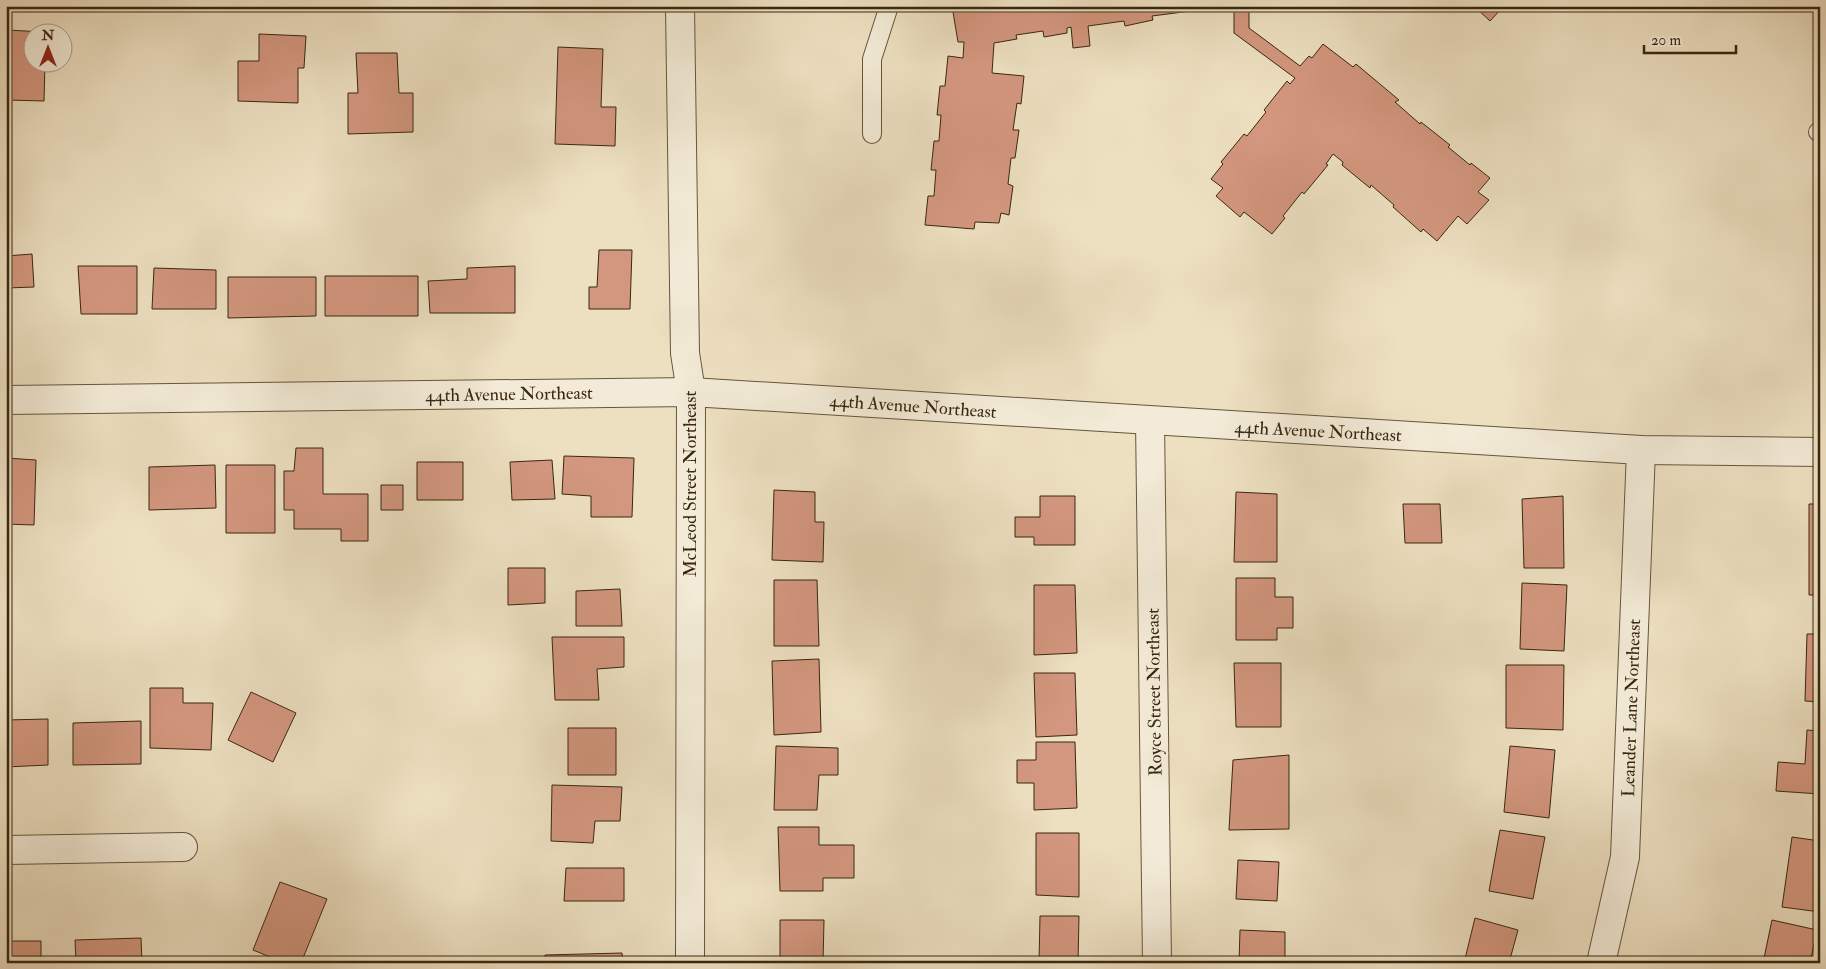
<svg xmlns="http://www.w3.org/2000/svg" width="1826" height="969" viewBox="0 0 1826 969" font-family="'IM FELL Double Pica',serif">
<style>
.building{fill:#d3977f;stroke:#392710}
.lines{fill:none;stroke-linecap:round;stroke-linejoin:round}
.service-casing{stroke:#66553c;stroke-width:20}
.minor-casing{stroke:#66553c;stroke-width:30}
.tertiary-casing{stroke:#66553c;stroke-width:30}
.service{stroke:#f3ebd7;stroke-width:18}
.minor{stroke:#f3ebd7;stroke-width:28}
.tertiary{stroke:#f3ebd7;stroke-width:28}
.labels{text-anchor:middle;stroke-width:4.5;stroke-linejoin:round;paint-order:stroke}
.street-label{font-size:18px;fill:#392710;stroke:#f3ebd7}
</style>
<rect width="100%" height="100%" fill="#ede0c1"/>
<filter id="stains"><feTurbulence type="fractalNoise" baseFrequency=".004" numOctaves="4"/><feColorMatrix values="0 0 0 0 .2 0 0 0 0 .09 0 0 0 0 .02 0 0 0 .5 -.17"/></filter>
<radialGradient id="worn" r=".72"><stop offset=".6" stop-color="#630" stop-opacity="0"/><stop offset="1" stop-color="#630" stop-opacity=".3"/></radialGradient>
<path class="building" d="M952 6H1214V8L1152 16 1153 20 1125 26 1124 21 1088 26 1090 46 1073 48 1071 27 1067 28V33L1044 37 1043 31 1016 35 1017 39 994 43 992 73 1024 76 1021 104 1017 103 1013 130H1019L1015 158H1011L1008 184 1013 186 1009 215 1001 213 999 223 975 222 974 229 925 225 928 196H934L936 170H931L934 141H939L941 115H937L940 86H945L948 56 963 58 964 42H958Z
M1234 6H1249V28L1300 66 1309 56 1312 58 1323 44 1353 67 1356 64 1399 100 1395 102 1420 124 1421 122 1450 145 1448 147 1470 165 1471 163 1490 178 1478 192 1489 200 1467 224 1458 216 1437 241 1423 229 1421 232 1393 207 1394 205 1371 185 1370 188 1342 165 1343 162 1333 154 1326 164 1328 165 1304 194 1302 192 1283 216 1285 218 1272 234 1244 212 1240 217 1216 196 1223 188 1211 179 1223 164 1221 162 1244 134 1247 136 1266 112 1264 110 1287 81 1290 84 1295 78 1234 33Z
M1263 6H1504L1490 21 1475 7 1263 8Z
M6 30 45 32H32V62H45L44 101 7 100 8 70H6Z
M259 34 306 36 304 68H298V103L238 101V61H259Z
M558 47 603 49 601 107H616L615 146 555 144Z
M356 53H397L399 93H413V132L348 134V93H358Z
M599 250H632L630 309H589V287H597Z
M32 254 34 287 6 288V256Z
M78 266H137V314H81Z
M515 266V313H430L428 281 467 279V268Z
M154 268 216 270V309H152Z
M325 276H418V316H325Z
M228 277H316V316L228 318Z
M296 448H323V494H368V541H341V529H294V510H284V471H294Z
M564 456 634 458 632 517H591V496L562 494Z
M6 458 36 460 34 525 6 524Z
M552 460 555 499 512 500 510 462Z
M417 462H463V500H417Z
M215 465 216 508 149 510V467Z
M226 465H275V533H226Z
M381 485H403V510H381Z
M774 490 815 492V522H824L823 562 772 560Z
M1236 492 1277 494V562H1234Z
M1040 496H1075V545H1034V537H1015V517H1040Z
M1563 496 1564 568H1524L1522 499Z
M1403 504H1440L1442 543H1405Z
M1809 504H1820V595H1809Z
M508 568H545V603L508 605Z
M1236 578H1275V597H1293V628H1277V640H1236Z
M774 580H817L819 646H774Z
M1522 583 1567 585 1564 651 1520 649Z
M1034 585H1075L1077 653 1034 655Z
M620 589 622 626H576V591Z
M1820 623V702L1805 701 1807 634H1819Z
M552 637H624V667L597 669 599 700H555Z
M819 659 821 732 774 735 772 661Z
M1234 663H1281V727H1236Z
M1506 665H1564L1563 730 1506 728Z
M1034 673H1075L1077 735 1036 737Z
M150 688H183V703H213L211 750 150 748Z
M251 692 296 713 273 762 228 740Z
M48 719V765L6 767V720Z
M141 721V764L73 765V723Z
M568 728H616V775H568Z
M1807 730 1820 731V794L1776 791 1778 762 1805 764Z
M1036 742H1075L1077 808 1034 810V783H1017V760H1036Z
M776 746 838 748V775H819L817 810H774Z
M1510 746 1555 750 1549 818 1504 812Z
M1289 755V829L1229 830 1233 760Z
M552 785 622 787 620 821H595L593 843 551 841Z
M778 827H819V845H854V878H823V891H780Z
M1500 830 1545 837 1533 899 1489 891Z
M1036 833H1079V897L1036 895Z
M1792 837 1820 841V912L1782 907Z
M1238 860 1279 862 1277 901 1236 899Z
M566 868H624V901H564Z
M280 882 327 899 301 963H285L253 950Z
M1040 916H1079L1078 963H1039Z
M1475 918 1518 930 1509 963H1464Z
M780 920H824L823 963H780Z
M1772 920 1817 930 1810 963H1763Z
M1240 930 1285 932V963H1239Z
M141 938 142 963H76L75 940Z
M6 941H41V963H6Z
M622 953 623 963H545V955Z"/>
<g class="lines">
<defs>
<path id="service" d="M1818 132H1820
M872 134V59L889 6"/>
<path id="minor" d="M680 6 685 353 691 392 690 963
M1150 421 1157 963
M6 850 183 847
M1601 963 1625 857 1641 450"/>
<path id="tertiary" d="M6 400 691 392 1641 450 1820 452"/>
</defs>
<use href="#service" class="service-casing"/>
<use href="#minor" class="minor-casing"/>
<use href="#tertiary" class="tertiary-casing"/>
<use href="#service" class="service"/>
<use href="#minor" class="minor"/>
<use href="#tertiary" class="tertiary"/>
</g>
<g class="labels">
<g class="street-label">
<text transform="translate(509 394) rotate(-1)" y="6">44th Avenue Northeast</text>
<text transform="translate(913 406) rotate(4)" y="6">44th Avenue Northeast</text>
<text transform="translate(1318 431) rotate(3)" y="6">44th Avenue Northeast</text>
<text transform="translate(690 484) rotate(-90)" y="6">McLeod Street Northeast</text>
<text transform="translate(1154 692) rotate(-91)" y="6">Royce Street Northeast</text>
<text transform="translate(1631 708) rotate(-88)" y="6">Leander Lane Northeast</text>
</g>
</g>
<rect width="1826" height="969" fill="none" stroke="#ede0c1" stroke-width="25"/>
<rect x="8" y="8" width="1811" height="954" fill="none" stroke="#392710" stroke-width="2.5"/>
<rect x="12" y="12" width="1801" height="944" fill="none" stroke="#392710"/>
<g transform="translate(48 48)"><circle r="24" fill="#f3ebd7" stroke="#a99d87"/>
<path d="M0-4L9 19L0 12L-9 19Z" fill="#8f2418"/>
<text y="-8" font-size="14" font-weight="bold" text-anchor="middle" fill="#392710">N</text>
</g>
<path d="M1644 45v8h92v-8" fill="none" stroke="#392710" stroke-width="2.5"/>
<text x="1651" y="45" font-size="15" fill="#392710" stroke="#f3ebd7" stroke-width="4" paint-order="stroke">20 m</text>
<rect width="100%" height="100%" filter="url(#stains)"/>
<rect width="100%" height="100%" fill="url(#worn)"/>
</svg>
